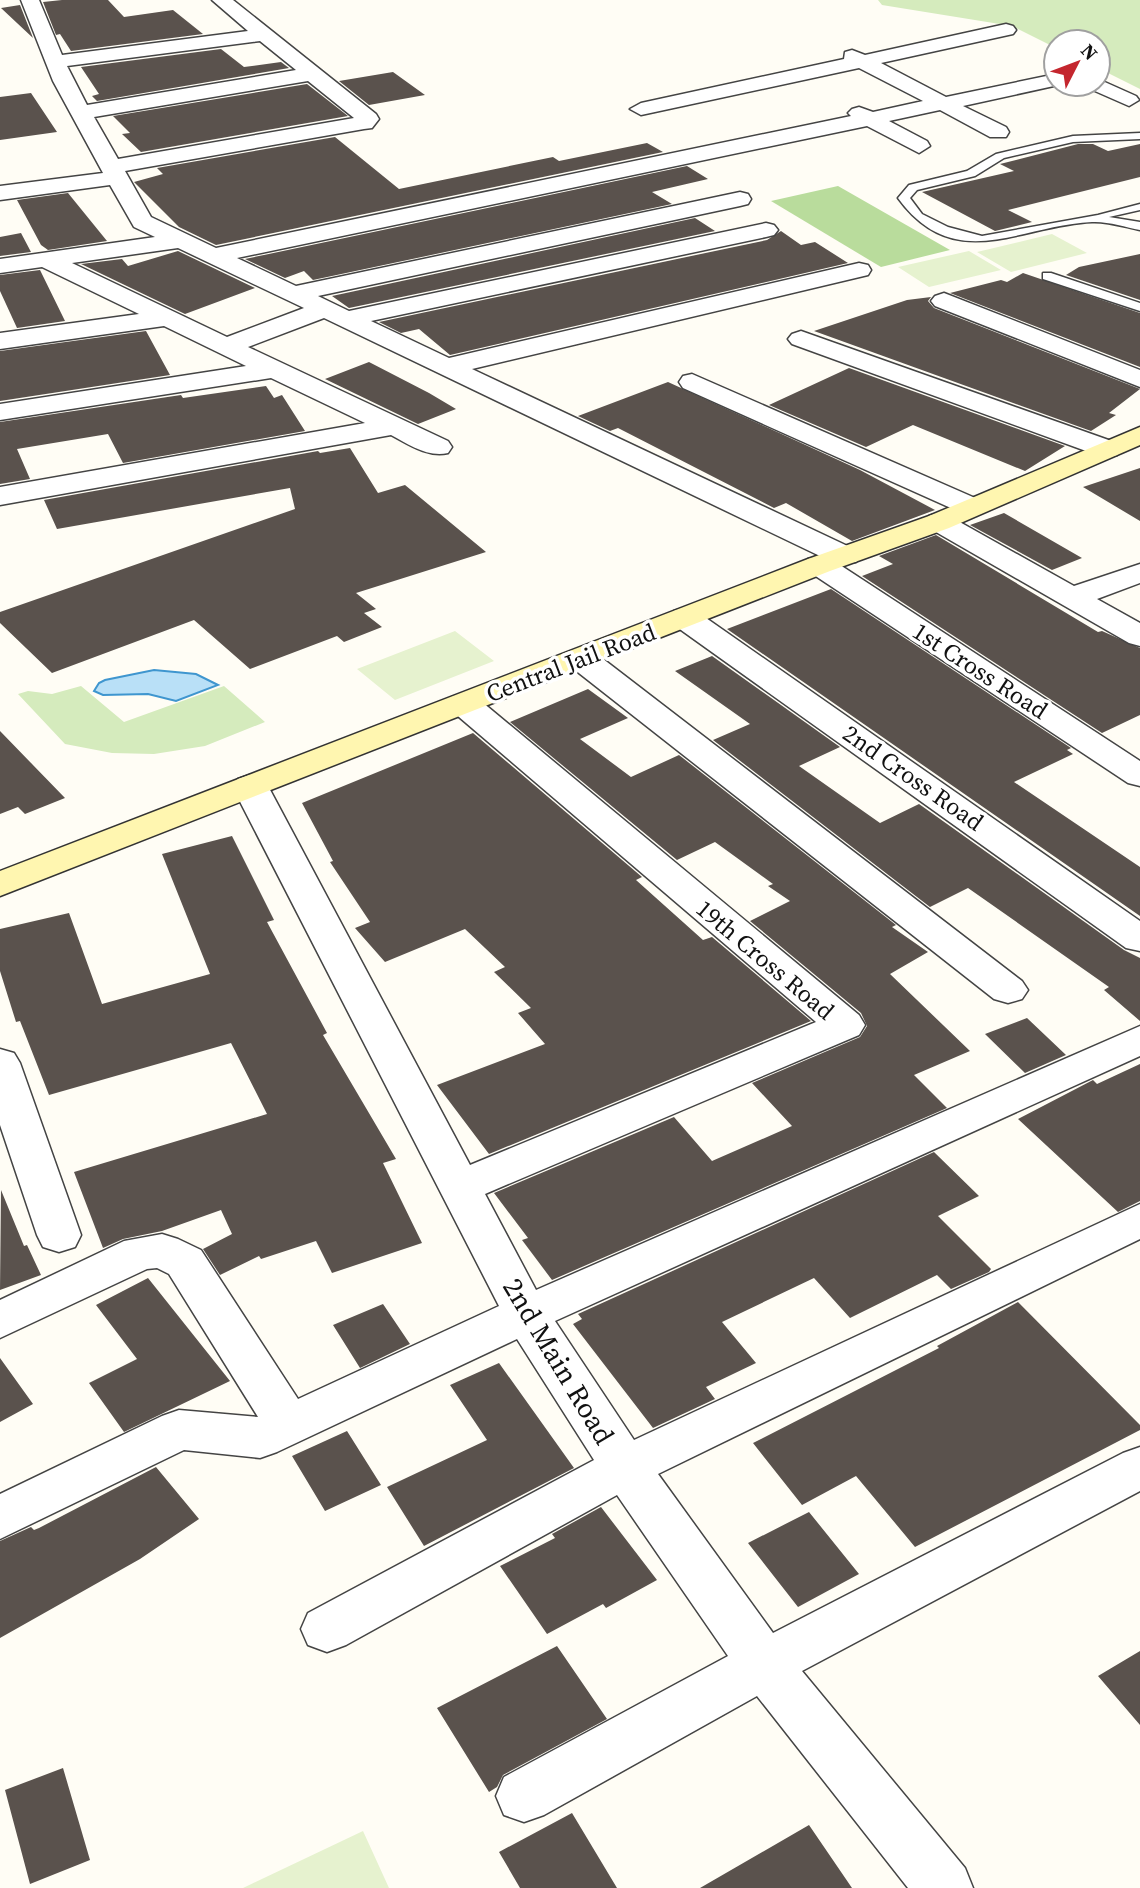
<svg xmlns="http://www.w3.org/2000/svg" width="1140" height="1888" viewBox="0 0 1140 1888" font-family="'Source Serif 4',serif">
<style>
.green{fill:#d5ebbd}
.forest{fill:#b9dc9c}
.pitch{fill:#e6f2cf}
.water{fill:#b9e0f7;stroke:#3f96cf;stroke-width:2}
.building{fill:#5a524d}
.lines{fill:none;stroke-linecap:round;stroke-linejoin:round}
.lane-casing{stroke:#444;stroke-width:3}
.street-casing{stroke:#444;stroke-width:3}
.secondary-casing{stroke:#333;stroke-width:3}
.lane{fill:#fff;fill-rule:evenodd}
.street{fill:#fff;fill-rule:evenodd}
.secondary{fill:#fff6b0;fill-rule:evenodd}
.labels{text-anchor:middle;stroke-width:7;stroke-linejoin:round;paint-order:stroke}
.street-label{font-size:24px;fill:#111;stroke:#fff}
.near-street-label{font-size:28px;fill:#111;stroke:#fff}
</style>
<rect width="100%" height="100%" fill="#fffdf5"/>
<path class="green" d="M878 0H1140V89L1098 68V42H1056V48L1012 26 882 5Z
M81 686 124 722 224 686 265 722 205 746 154 754 112 753 65 744 18 694 28 691 52 694Z"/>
<path class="forest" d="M838 186 950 250 881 267 771 201Z"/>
<path class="pitch" d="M1052 234 1087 253 1011 272 977 252Z
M969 251 1001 270 929 287 898 267Z
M455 631 494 661 395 700 357 669Z
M363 1831 389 1888H243Z"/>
<path class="water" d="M154 670 196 674 218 685 176 701 148 694 103 695 94 691 99 683 105 680Z"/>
<path class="building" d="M62 0H108L124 17 173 10 203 34 71 51 60 34 56 35 43 2Z
M20 5 33 38 1 8Z
M221 49 244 67 281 62 289 68 97 101 92 96 99 94 81 67Z
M393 72 425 95 369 105 339 81Z
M307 84 348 116 141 152 122 134 130 133 113 116Z
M31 93 57 132 0 140V97Z
M335 137 399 189 553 157 559 161 647 143 663 152 216 245 179 227 134 182 163 174 157 168Z
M1078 144H1093L1108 151 1140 144V177L1008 210 1032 222 995 231 922 192 1014 171 1000 164Z
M687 166 708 179 652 192 672 204 313 280 304 271 285 278 245 259Z
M68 193 107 241 48 250 41 245 17 200Z
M695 218 715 231 349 308 332 296Z
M781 231 801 245 815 242 848 263 450 355 419 329 401 333 379 322 767 240Z
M21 233 31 252 0 256V237Z
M178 251 255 288 185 314 81 264 122 259 128 266Z
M1140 254V300L1066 275 1079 267Z
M40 270 65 321 17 328 0 291V275Z
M1023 273 1140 313V367L950 293 1001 280 1007 282Z
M931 297 928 301 934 308 1140 389 1109 413 1116 415 1091 431 814 331 907 300Z
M146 331 170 375 0 401V351Z
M369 362 429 393 456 409 418 424 325 379Z
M849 368 1065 446 1025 471 913 425 866 447 769 405Z
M668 382 860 470 935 510 852 541 786 503 774 508 618 428 610 431 578 416Z
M266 386 274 398 282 395 305 431 123 463 108 434 17 449 30 479 0 484V422L181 395 183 398Z
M350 448 378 493 405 485 486 552 356 593 376 609 364 613 382 627 344 642 337 636 250 669 194 620 52 673 0 623V612L295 509 290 488 57 529 44 500 318 451 320 453Z
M1140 468V521L1083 487Z
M1004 513 1082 558 1052 570 970 525Z
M936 535 1098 632 1102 631 1140 648V715L1102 733 862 576 893 564 879 556Z
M831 589 1071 748 1067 750 1073 754 1014 782 1140 867V916L727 629Z
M712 656 840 747 799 766 880 823 919 804 1124 950 1140 958V1021L1104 990 1109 987 968 888 930 907 713 740 750 724 675 671Z
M588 689 628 718 580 739 631 777 679 755 896 925 892 927 928 952 890 974 970 1051 914 1075 947 1108 552 1280 522 1240 528 1238 494 1193 674 1117 712 1161 792 1126 752 1083 860 1037 867 1026 861 1013 750 921 790 901 768 886 773 884 715 842 677 860 510 722Z
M0 731 65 798 25 814 18 807 0 814Z
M473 733 642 877 636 880 703 940 712 937 811 1021 489 1154 437 1085 545 1044 518 1013 531 1008 494 972 505 967 465 929 385 962 355 928 370 922 330 862 333 861 302 803Z
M232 836 274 920 267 922 327 1033 323 1035 396 1159 383 1163 422 1243 332 1273 316 1241 261 1259 259 1256 220 1275 203 1249 232 1234 221 1210 162 1231 123 1239 103 1248 74 1172 267 1114 231 1043 49 1095 20 1021 16 1022 0 971V929L69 913 102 1004 210 974 162 854Z
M1027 1018 1066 1055 1025 1073 985 1034Z
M1140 1064V1201L1118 1212 1018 1119 1093 1080 1097 1084Z
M934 1152 979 1196 938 1216 991 1269 989 1272 951 1289 937 1275 850 1318 814 1278 722 1322 756 1363 706 1387 715 1399 653 1428 573 1324 582 1319 578 1314Z
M1 1190 24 1246 27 1245 41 1275 0 1290Z
M148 1278 230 1381 124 1432 89 1383 137 1359 96 1305Z
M1018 1302 1140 1425V1430L915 1547 856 1476 802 1505 753 1443 939 1348 937 1346Z
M383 1304 410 1344 360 1368 333 1325Z
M0 1358 33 1404 0 1422Z
M499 1363 574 1468 424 1546 387 1487 487 1440 450 1385Z
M347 1431 381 1485 325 1511 292 1456Z
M156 1467 199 1519 140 1559 0 1638V1541L31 1527 34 1530 39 1528Z
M601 1507 657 1580 606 1608 603 1604 547 1634 500 1566 555 1538 552 1534Z
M809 1512 859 1574 798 1607 748 1543Z
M557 1646 607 1719 503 1775 497 1787 489 1792 437 1708Z
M1140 1651V1725L1098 1676Z
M63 1768 90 1860 30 1884 5 1790Z
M572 1813 617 1888H520L499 1852Z
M809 1825 852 1888H700Z"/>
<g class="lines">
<defs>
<path id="lane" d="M1140 133V139L1073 142 1004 158 975 176 917 190 910 198 922 214 948 227 982 236 1098 215 1140 204V210L1109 217 1140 222V230C1125 227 1107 221 1092 222 1020 225 955 276 898 198L909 185 967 171 996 154 1073 136Z
M1043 273H1051L1140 303V311L1043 279Z"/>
<path id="street" d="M21 0H39L62 55 248 31 212 0H233L376 114 379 119 372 128 364 129 125 171 151 217 216 248 851 116 848 113 852 109 859 107 873 112 923 101 859 68 641 115 630 109 641 103 844 59 845 52 852 50 865 55 1006 24 1013 26 1016 30 1013 34 881 63 946 97 1056 74V84H1063L963 106 1006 127 1009 132 1006 137H990L940 110 889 121 927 141 930 146 919 153 867 126 237 258 296 286 740 192 748 194 751 199 748 204 740 206 318 296 349 311 766 223 774 225 778 230 774 235 766 237 371 321 449 358 859 263 868 265 871 270 868 275 472 369 856 550 860 556 856 562 837 563 1140 761V786L1128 783 808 571 804 565 808 559 822 557 324 318 248 347 448 441 452 447 448 453C428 458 408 444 391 435L0 505V487L365 423 271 378 0 420V404L246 366 164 326 0 349V333L139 314 42 267 0 273V259L155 237 134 227 110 185 0 200V186L103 173 53 81ZM260 41 296 70 87 105 67 66ZM308 81 354 118 118 159 94 117ZM178 248 304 308 227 337 72 263Z
M1098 79 1136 96 1139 100 1129 106 1088 88 1085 84H1098Z
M944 293 1140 370V387L935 306 931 301 935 296Z
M801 331 1117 443 1121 449 1117 455 1107 457 1097 455 792 344 788 339 792 334Z
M692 374 982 501 987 507 982 513 972 516 962 513 683 388 679 382 683 376Z
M939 513 949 516 1074 586 1140 564V583L1097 599 1140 623V646L1129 643 929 528 924 522 929 516Z
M685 608 696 611 1140 921V951L1126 948 674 625 669 618 674 611Z
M582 649 594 652 1022 981 1028 990 1022 999 1008 1003 994 999 570 666 566 659 570 652Z
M464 694 476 697 859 1015 865 1025 859 1035 485 1194 536 1290 1140 1026V1056L555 1321 634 1440 1140 1204V1239L658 1474 773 1633 1123 1453 1140 1447V1491L802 1671 965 1868 973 1888H908L757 1696 544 1815 524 1822 504 1815 496 1796 504 1777 728 1656 617 1495 346 1645 327 1652 308 1645 301 1629 308 1613 594 1460 517 1339 277 1452 260 1458 184 1450 0 1539V1494L162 1416 179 1410 258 1417 169 1274 157 1268 147 1269 0 1338V1300L124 1241 162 1234 178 1239 201 1250 298 1399 499 1306 232 786 238 779 250 775 262 779 268 786 470 1165 816 1022 452 711 447 704 452 697Z
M0 1049 14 1053 20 1063 81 1235 75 1247 59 1252 43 1247 37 1235 0 1125Z"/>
<path id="secondary" d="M1140 427V445L949 528 830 571 0 896V871L808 559 929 516Z"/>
</defs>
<use href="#lane" class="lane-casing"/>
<use href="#street" class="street-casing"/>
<use href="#secondary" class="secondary-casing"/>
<use href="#lane" class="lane"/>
<use href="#street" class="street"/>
<use href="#secondary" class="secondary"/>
</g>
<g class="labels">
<g class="street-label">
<text transform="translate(571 663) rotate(-21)" y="8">Central Jail Road</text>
<text transform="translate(980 671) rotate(33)" y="8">1st Cross Road</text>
<text transform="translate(913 778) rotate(35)" y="8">2nd Cross Road</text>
<text transform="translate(765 960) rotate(40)" y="8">19th Cross Road</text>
</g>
<g class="near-street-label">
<text transform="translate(559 1361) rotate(59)" y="10">2nd Main Road</text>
</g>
</g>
<g transform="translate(1077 63) rotate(48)"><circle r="33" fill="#ffffff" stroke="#a0a0a0" stroke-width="2"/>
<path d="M0-5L12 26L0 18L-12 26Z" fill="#c4262e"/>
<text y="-10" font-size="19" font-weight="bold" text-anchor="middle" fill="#111111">N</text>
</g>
</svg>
